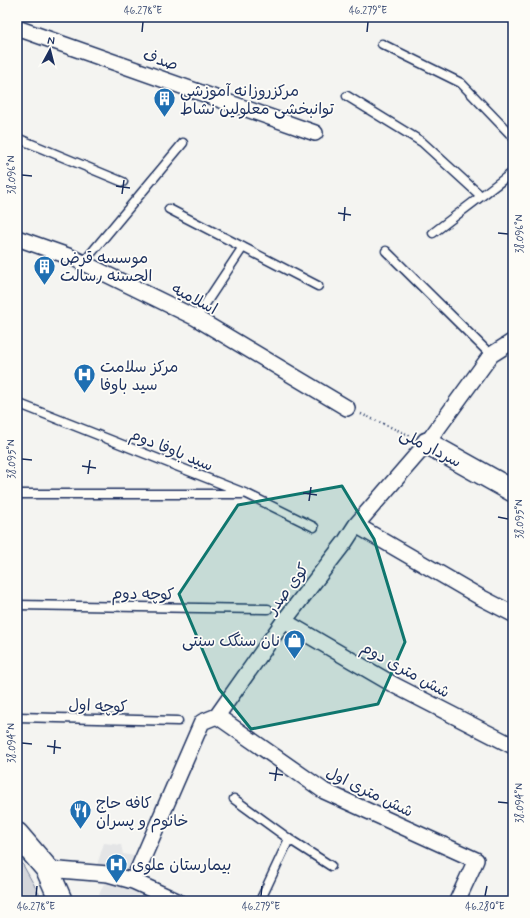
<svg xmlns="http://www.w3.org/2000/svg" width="530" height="918" viewBox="0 0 530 918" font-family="Mynerve,'Playpen Sans Arabic',sans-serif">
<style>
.built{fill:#e4e5e6}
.green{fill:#d4d6db;stroke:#78829c}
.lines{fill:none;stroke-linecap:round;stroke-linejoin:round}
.lane-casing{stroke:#1b2f5e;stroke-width:11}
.street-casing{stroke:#1b2f5e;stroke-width:18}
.secondary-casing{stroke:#1b2f5e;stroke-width:24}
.primary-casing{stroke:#1b2f5e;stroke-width:25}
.path{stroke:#1b2f5e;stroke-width:2.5;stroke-dasharray:1 3;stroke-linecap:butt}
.lane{stroke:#fdfcf7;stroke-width:8}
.street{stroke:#fdfcf7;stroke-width:15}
.secondary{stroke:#fdfcf7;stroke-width:21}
.primary{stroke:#fdfcf7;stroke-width:22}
.marked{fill:#0f766e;fill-opacity:0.2;stroke:#0f766e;stroke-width:3;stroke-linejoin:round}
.ticks{fill:none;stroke:#1b2f5e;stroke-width:1.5}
.labels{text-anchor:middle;stroke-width:3.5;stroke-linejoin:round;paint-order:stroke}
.street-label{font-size:16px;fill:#1b2f5e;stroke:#fdfcf7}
.poi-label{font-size:16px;fill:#1b2f5e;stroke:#fdfcf7;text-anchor:start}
.neatline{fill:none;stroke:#1b2f5e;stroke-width:1.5}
.ticks-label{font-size:10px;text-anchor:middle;fill:#1b2f5e}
</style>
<rect width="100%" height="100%" fill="#f4f4f1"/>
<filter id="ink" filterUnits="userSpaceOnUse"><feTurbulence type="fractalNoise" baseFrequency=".025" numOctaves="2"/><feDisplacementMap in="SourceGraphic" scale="8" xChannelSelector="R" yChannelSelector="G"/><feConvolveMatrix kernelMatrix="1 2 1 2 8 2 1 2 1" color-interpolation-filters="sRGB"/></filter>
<g filter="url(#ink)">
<path class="built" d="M104 843 121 845 123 854 135 856 127 875 96 868Z
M108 874 167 901H104L106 898 99 895Z"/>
<path class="green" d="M17 859 23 865 43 901H17Z"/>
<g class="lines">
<defs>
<path id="lane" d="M382 44 461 83 513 137
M347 96 422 142 481 196
M17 138 123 182
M169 209 318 286
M433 233 513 172
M386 251 491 355
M83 263 183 143
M196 318 243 247
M17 403 247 494 314 527
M17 494H242
M17 605 268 609
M17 717 178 721
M234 799 289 839 331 866
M260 901 289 839"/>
<path id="street" d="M17 28 315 133
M17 238 71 257 196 318 347 408
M356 525 480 597 513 614
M284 621 394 685 513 746
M217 716 324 791 476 860 457 901
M47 869 108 874 133 881 177 901
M133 881 202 722 217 716 284 621 345 542 356 525 427 443 491 355 513 341"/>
<path id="secondary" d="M427 443 513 491"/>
<path id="primary" d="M17 834 47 869 61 901"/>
</defs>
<use href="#lane" class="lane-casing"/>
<use href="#street" class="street-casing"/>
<use href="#secondary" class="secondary-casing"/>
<use href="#primary" class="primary-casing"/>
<path class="path" d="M361 414 411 436"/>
<use href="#lane" class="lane"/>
<use href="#street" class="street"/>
<use href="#secondary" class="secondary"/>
<use href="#primary" class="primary"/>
</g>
</g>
<path class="marked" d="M342 486 374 539 405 642 378 704 251 729 219 689 179 594 238 505Z"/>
<path class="ticks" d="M142 32 143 22M367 32 368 22M22 175 32 176M116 186 130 188M122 194 124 180M338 213 351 215M344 221 345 207M498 233 508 234M22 459 32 460M82 466 96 468M88 474 90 460M303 493 317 495M309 501 311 487M498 517 508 519M22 743 32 744M47 746 61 748M54 754 55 740M269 773 283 775M275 781 277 767M498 802 508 803M36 896 37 886M261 896 262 886M485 896 487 886"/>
<defs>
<symbol id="building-pin" viewBox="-11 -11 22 30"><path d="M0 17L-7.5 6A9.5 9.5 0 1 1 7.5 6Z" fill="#1f6fb2" stroke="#fdfcf7"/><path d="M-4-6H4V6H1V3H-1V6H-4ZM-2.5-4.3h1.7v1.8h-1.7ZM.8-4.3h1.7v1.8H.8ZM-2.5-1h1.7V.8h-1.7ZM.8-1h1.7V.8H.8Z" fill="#fff"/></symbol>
<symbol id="hospital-pin" viewBox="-11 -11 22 30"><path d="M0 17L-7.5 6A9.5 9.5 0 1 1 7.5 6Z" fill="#1f6fb2" stroke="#fdfcf7"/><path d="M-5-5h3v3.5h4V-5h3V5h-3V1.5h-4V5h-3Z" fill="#fff"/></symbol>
<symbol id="shop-pin" viewBox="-11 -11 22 30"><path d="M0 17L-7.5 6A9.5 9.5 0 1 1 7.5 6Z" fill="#1f6fb2" stroke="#fdfcf7"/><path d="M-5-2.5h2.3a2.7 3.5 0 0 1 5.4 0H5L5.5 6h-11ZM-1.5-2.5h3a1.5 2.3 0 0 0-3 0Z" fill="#fff"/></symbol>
<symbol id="restaurant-pin" viewBox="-11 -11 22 30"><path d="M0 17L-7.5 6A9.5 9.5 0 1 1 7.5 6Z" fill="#1f6fb2" stroke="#fdfcf7"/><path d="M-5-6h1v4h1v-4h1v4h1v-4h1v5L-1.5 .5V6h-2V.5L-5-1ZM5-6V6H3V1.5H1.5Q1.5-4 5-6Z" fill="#fff"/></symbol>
</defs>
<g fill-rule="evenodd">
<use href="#building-pin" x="152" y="86" width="25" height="34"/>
<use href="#building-pin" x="32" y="254" width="25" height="34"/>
<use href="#hospital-pin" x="72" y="362" width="25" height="34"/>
<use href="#shop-pin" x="282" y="628" width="25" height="34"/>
<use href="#restaurant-pin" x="68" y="798" width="25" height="34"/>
<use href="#hospital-pin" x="104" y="852" width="25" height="34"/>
</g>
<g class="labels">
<g class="street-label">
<text transform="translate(161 59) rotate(19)" y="6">صدف</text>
<text transform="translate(195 298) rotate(28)" y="6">اسلامیه</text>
<text transform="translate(431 447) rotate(27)" y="6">سردار ملی</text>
<text transform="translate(172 449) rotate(22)" y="6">سید باوفا دوم</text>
<text transform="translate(287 588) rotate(-53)" y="6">کوی صدر</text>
<text transform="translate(143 593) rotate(1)" y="6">کوچه دوم</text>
<text transform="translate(406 669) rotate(29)" y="6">شش متری دوم</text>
<text transform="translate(98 705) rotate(2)" y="6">کوچه اول</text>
<text transform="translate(370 791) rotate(26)" y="6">شش متری اول</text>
</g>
<g class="poi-label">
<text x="180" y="96">مرکزروزانه آموزشی<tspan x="180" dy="18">توانبخشی معلولین نشاط</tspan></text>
<text x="60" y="263">موسسه قرض<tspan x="60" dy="18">الحسنه رسالت</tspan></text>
<text x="100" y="372">مرکز سلامت<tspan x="100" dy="18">سید باوفا</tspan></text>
<text x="280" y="646" text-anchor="end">نان سنگک سنتی</text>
<text x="96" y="808">کافه حاج‌<tspan x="96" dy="18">خانوم‌ و پسران</tspan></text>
<text x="132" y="870">بیمارستان علوی</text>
</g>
</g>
<rect width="530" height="918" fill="none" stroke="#fdfcf7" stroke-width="44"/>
<g transform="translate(50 50) rotate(7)" stroke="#fdfcf7" stroke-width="3" paint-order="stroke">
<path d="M0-3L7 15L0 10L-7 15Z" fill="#1b2f5e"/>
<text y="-6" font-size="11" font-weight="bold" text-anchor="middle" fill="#1b2f5e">N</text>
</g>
<rect x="22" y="22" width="486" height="874" class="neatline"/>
<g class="ticks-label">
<text x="143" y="14">46.278°E</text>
<text x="368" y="14">46.279°E</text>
<text transform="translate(11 175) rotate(-90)" y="4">38.096°N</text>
<text transform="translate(519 234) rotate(-90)" y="4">38.096°N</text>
<text transform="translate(11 459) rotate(-90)" y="4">38.095°N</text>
<text transform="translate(519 519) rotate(-90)" y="4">38.095°N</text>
<text transform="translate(11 743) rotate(-90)" y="4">38.094°N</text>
<text transform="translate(519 803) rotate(-90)" y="4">38.094°N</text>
<text x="36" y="910">46.278°E</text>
<text x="261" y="910">46.279°E</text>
<text x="485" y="910">46.280°E</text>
</g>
</svg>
